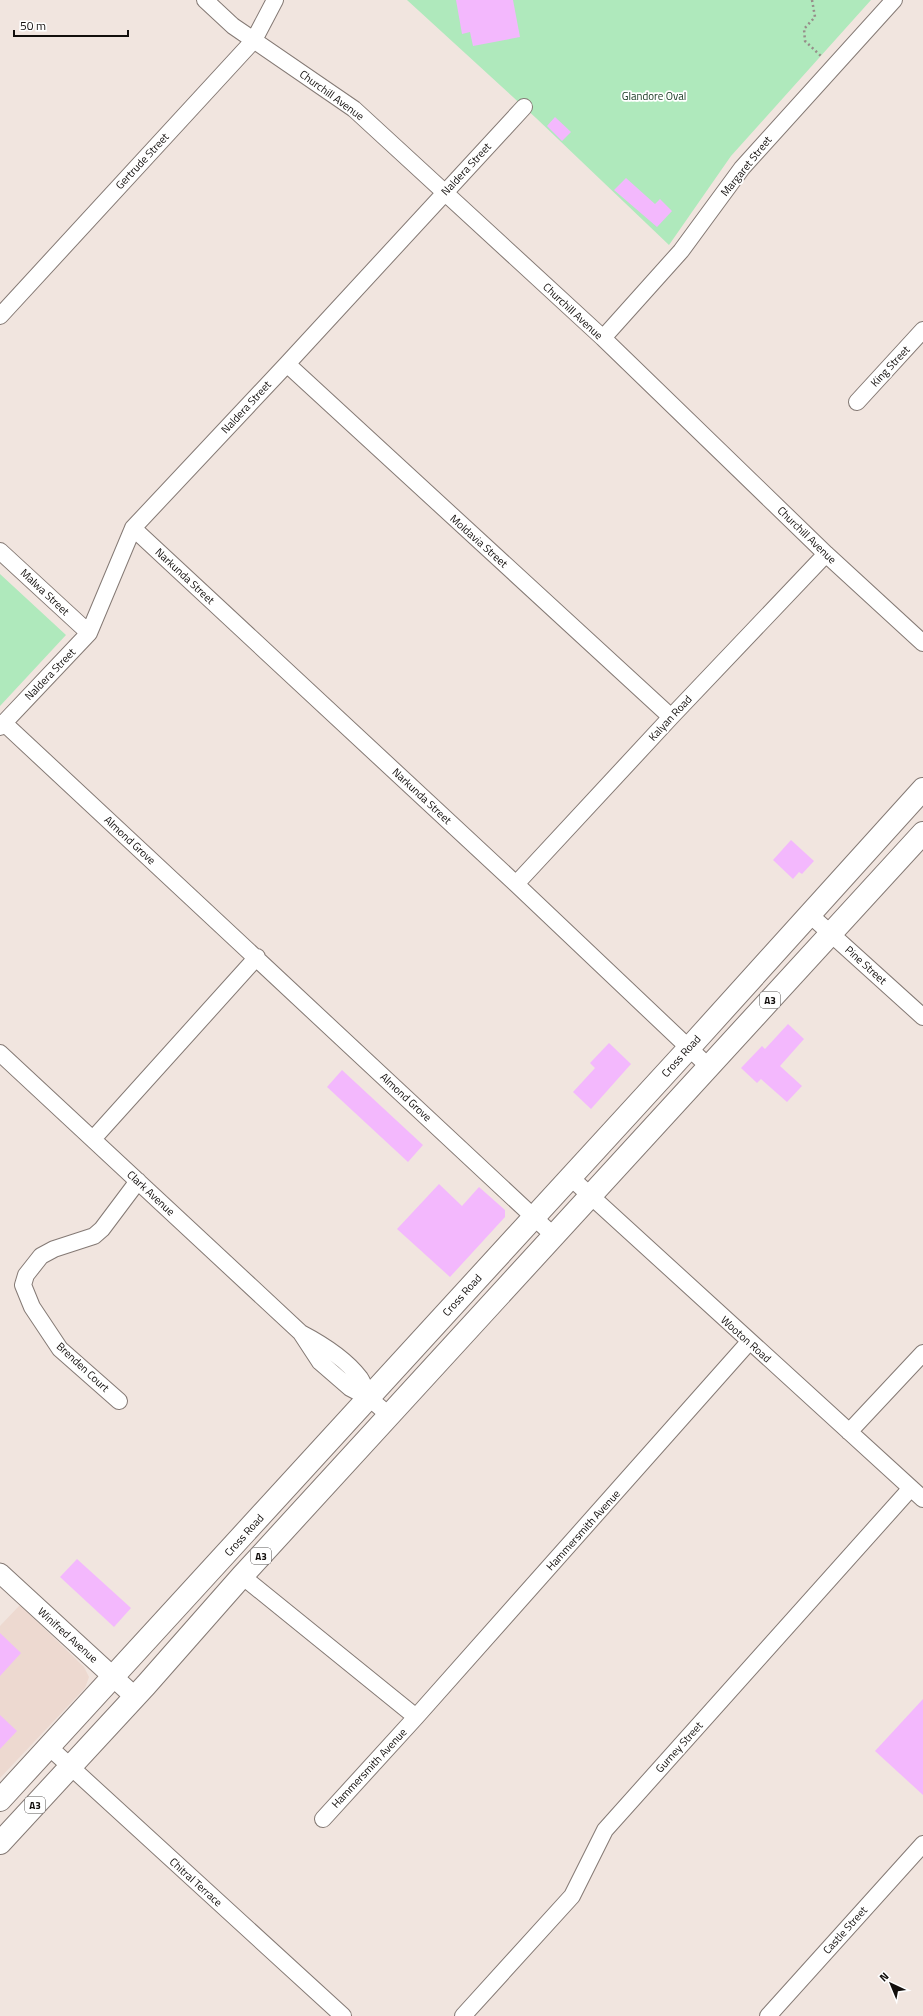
<svg xmlns="http://www.w3.org/2000/svg" width="923" height="2016" viewBox="0 0 923 2016" font-family="'Titillium Web',sans-serif">
<style>
.built{fill:#edd9d0}
.green{fill:#afe9bc}
.building{fill:#f3b8fd}
.lines{fill:none;stroke-linecap:round;stroke-linejoin:round}
.minor-casing{stroke:#847974;stroke-width:18}
.tertiary-casing{stroke:#847974;stroke-width:21}
.trunk-casing{stroke:#847974;stroke-width:24}
.path{stroke:#968d89;stroke-width:2.5;stroke-dasharray:2 3;stroke-linecap:butt}
.minor{stroke:#fff;stroke-width:16}
.tertiary{stroke:#fff;stroke-width:19}
.trunk{stroke:#fff;stroke-width:22}
.labels{text-anchor:middle;stroke-width:3.5;stroke-linejoin:round;paint-order:stroke}
.shield{fill:#fff;stroke:#595655;stroke-width:1}
.shield-label{font-size:10px;font-weight:bold;fill:#120e0c}
.street-label{font-size:11px;fill:#120e0c;stroke:#fff}
.park-label{font-size:11px;fill:#13341d;stroke:#fff}
</style>
<rect width="100%" height="100%" fill="#f1e5df"/>
<path class="built" d="M20 1605 84 1667 89 1677 85 1688 0 1778V1626Z"/>
<path class="green" d="M407 0H871L731 156 669 245 536 118Z
M0 574 66 635 0 706Z"/>
<path class="building" d="M456 0H513L520 37 473 46 470 32 462 34Z
M555 117 571 132 562 141 547 126Z
M626 178 655 204 660 199 672 211 657 227 614 190Z
M791 840 814 861 802 874 799 872 793 879 773 860Z
M788 1024 804 1039 780 1066 802 1086 787 1102 761 1079 757 1083 741 1068 762 1046 765 1049Z
M609 1043 631 1064 591 1109 573 1092 595 1068 590 1063Z
M342 1070 423 1145 408 1162 327 1087Z
M439 1184 462 1206 479 1187 505 1210V1217L450 1277 397 1229Z
M77 1559 131 1608 114 1627 60 1577Z
M0 1633 21 1653 0 1676Z
M923 1699V1795L875 1751Z
M0 1715 17 1731 0 1749Z"/>
<g class="lines">
<defs>
<path id="minor" d="M205 0 233 26 354 109 603 338 826 554 923 643
M0 316 254 40 275 0
M603 338 681 251 742 168 894 0
M287 364 671 717
M857 402 923 330
M133 528 516 884 709 1067
M0 551 89 633
M4 723 554 1236
M0 727 89 633 133 528 287 364 524 107
M516 884 671 717 826 554
M809 914 923 1017
M0 1053 301 1333C322 1344 345 1358 360 1378 364 1384 366 1392 369 1398
M93 1139 257 957
M570 1177 923 1499
M301 1333 320 1362 350 1388 369 1398 390 1416
M119 1401 60 1349 32 1307 23 1285 26 1275 41 1256 54 1249 94 1236 102 1229 138 1181
M849 1432 923 1353
M242 1576 416 1717
M49 1747 343 2016
M323 1819 416 1717 749 1342
M463 2016 572 1896 605 1830 911 1488
M768 2016 923 1844"/>
<path id="tertiary" d="M0 1573 135 1697"/>
<path id="trunk" d="M0 1800 689 1048 923 789
M0 1843 146 1685 242 1576 923 833"/>
</defs>
<use href="#minor" class="minor-casing"/>
<use href="#tertiary" class="tertiary-casing"/>
<use href="#trunk" class="trunk-casing"/>
<path class="path" d="M812 0 815 17 804 29 805 41 822 57"/>
<use href="#minor" class="minor"/>
<use href="#tertiary" class="tertiary"/>
<use href="#trunk" class="trunk"/>
</g>
<g class="labels">
<g class="shield">
<rect x="760" y="992" width="20" height="16" rx="3"/>
<rect x="251" y="1548" width="20" height="16" rx="3"/>
<rect x="25" y="1797" width="20" height="16" rx="3"/>
</g>
<g class="shield-label">
<text x="770" y="1004">A3</text>
<text x="261" y="1560">A3</text>
<text x="35" y="1809">A3</text>
</g>
<g class="street-label">
<text transform="translate(332 95) rotate(36)" y="4">Churchill Avenue</text>
<text transform="translate(142 161) rotate(-47)" y="4">Gertrude Street</text>
<text transform="translate(746 166) rotate(-51)" y="4">Margaret Street</text>
<text transform="translate(466 169) rotate(-47)" y="4">Naldera Street</text>
<text transform="translate(573 311) rotate(43)" y="4">Churchill Avenue</text>
<text transform="translate(890 366) rotate(-47)" y="4">King Street</text>
<text transform="translate(246 407) rotate(-47)" y="4">Naldera Street</text>
<text transform="translate(807 535) rotate(44)" y="4">Churchill Avenue</text>
<text transform="translate(479 541) rotate(42)" y="4">Moldavia Street</text>
<text transform="translate(185 576) rotate(43)" y="4">Narkunda Street</text>
<text transform="translate(45 592) rotate(43)" y="4">Malwa Street</text>
<text transform="translate(50 674) rotate(-46)" y="4">Naldera Street</text>
<text transform="translate(670 718) rotate(-47)" y="4">Kalyan Road</text>
<text transform="translate(422 796) rotate(43)" y="4">Narkunda Street</text>
<text transform="translate(130 840) rotate(43)" y="4">Almond Grove</text>
<text transform="translate(866 965) rotate(42)" y="4">Pine Street</text>
<text transform="translate(681 1056) rotate(-48)" y="4">Cross Road</text>
<text transform="translate(406 1097) rotate(43)" y="4">Almond Grove</text>
<text transform="translate(151 1193) rotate(43)" y="4">Clark Avenue</text>
<text transform="translate(462 1295) rotate(-48)" y="4">Cross Road</text>
<text transform="translate(746 1339) rotate(42)" y="4">Wooton Road</text>
<text transform="translate(83 1367) rotate(43)" y="4">Brenden Court</text>
<text transform="translate(583 1530) rotate(-48)" y="4">Hammersmith Avenue</text>
<text transform="translate(244 1535) rotate(-48)" y="4">Cross Road</text>
<text transform="translate(68 1635) rotate(42)" y="4">Winifred Avenue</text>
<text transform="translate(679 1747) rotate(-48)" y="4">Gurney Street</text>
<text transform="translate(369 1768) rotate(-47)" y="4">Hammersmith Avenue</text>
<text transform="translate(196 1882) rotate(42)" y="4">Chitral Terrace</text>
<text transform="translate(845 1930) rotate(-48)" y="4">Castle Street</text>
</g>
<g class="park-label">
<text x="654" y="100">Glandore Oval</text>
</g>
</g>
<g transform="translate(891 1984) rotate(316)" stroke="#ffffff" stroke-width="3" paint-order="stroke">
<path d="M0-3L7 15L0 10L-7 15Z" fill="#120e0c"/>
<text y="-6" font-size="11" font-weight="bold" text-anchor="middle" fill="#120e0c">N</text>
</g>
<path d="M14 30v6h114v-6" fill="none" stroke="#120e0c" stroke-width="2"/>
<text x="20" y="30" font-size="12" fill="#120e0c" stroke="#ffffff" stroke-width="3" paint-order="stroke">50 m</text>
</svg>
